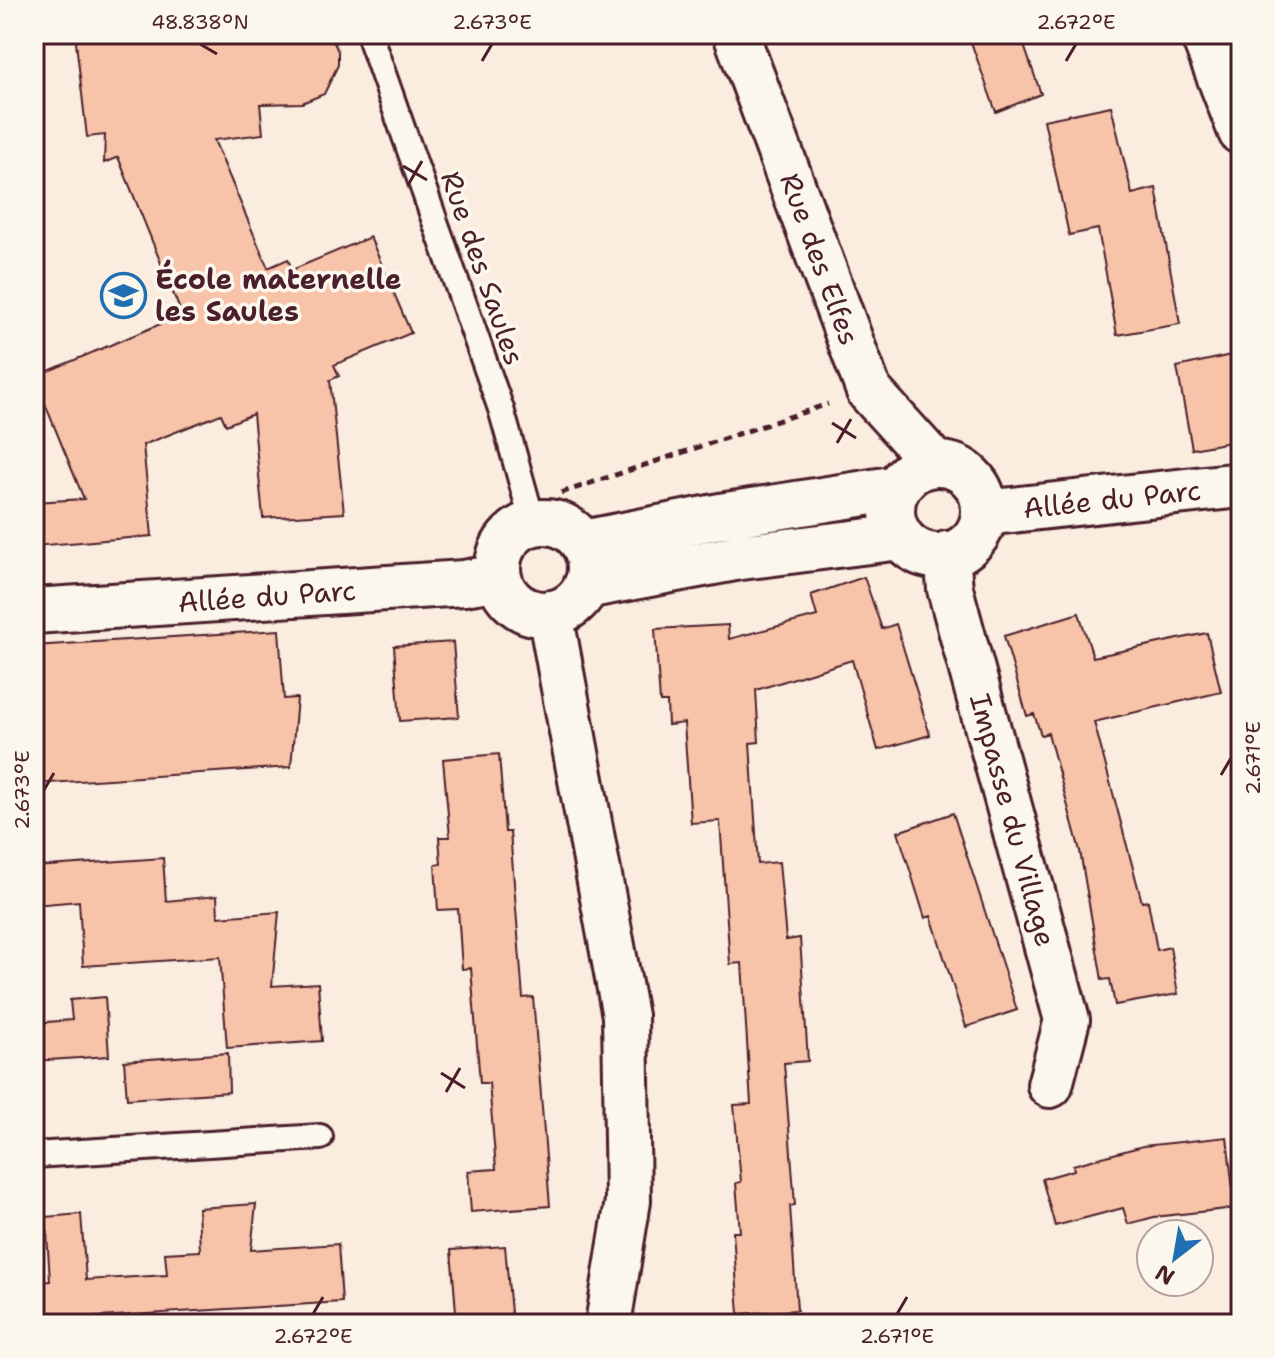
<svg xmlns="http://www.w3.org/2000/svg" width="1275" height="1358" viewBox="0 0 1275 1358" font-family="'Shantell Sans',sans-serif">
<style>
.building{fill:#f8c4a9;stroke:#4a1f2b;stroke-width:2}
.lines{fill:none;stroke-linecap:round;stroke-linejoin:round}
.service-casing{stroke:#4a1f2b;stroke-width:30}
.minor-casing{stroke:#4a1f2b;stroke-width:50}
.secondary-casing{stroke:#4a1f2b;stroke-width:50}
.path{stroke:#4a1f2b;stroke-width:5;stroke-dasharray:8 6;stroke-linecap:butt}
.service{stroke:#fbf7ec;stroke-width:24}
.minor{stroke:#fbf7ec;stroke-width:44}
.secondary{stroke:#fbf7ec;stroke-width:44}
.ticks{fill:none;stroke:#4a1f2b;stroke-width:3}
.labels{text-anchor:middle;stroke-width:7;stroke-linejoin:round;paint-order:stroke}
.street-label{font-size:28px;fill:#4a1f2b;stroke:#fbf7ec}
.poi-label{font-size:28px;font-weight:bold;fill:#4a1f2b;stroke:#fbf7ec;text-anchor:start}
.neatline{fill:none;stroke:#4a1f2b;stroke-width:3}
.ticks-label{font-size:20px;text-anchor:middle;fill:#4a1f2b}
</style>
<rect width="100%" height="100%" fill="#faeddf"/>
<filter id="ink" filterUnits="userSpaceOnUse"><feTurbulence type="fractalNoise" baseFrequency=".0125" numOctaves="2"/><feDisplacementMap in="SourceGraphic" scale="16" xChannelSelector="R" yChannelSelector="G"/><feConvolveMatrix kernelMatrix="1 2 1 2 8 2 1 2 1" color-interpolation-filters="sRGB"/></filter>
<g filter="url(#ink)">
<path class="building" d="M75 34H330L338 51V65L324 94 302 103 260 104 263 134 214 140 268 268 288 259 292 270 370 237 411 333 334 365 339 376 330 380 344 513 263 518 253 414 226 425 221 414 143 445 152 536 34 546V502L84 499 34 377 182 315 118 157 104 163 105 135 87 137Z
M994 34H1020L1041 94 996 112 971 42Z
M1111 106 1132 194 1156 188 1180 324 1117 335 1098 229 1069 235 1044 120Z
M1231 355 1241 402V440L1192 449 1177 367Z
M864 577 882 629 896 624 930 735 878 750 852 660 756 690 759 742 750 743 758 864 779 862 786 940 800 938 808 1061 784 1063 795 1205 790 1206 797 1310 739 1314 733 1232H740L736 1183 741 1182 734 1105 751 1104 742 963 730 964 720 821 691 823 684 723 668 725 667 702H660L655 629 728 625 729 639 817 616 811 595Z
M1079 613 1093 657 1207 633 1221 692 1094 722 1142 902 1148 901 1157 950 1170 947 1178 994 1115 1005 1110 979 1102 980 1080 851 1048 733 1041 735 1034 714 1027 716 1004 636Z
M279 630 284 699 297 698 291 767 34 784V646Z
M453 642 459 717 400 721 394 646Z
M499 754 505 832H510L523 998 533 997 550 1206 471 1212 468 1171 496 1169 489 1083H480L471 968 462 969 458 909 438 910 435 865 441 864 439 837H450L443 759Z
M953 813 1017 1010 966 1027 931 916 925 918 898 832Z
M163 858 166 901 217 896 218 917 279 912 272 986 318 983 322 1041 227 1048 220 957 83 966 79 901 34 905V867Z
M105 997 109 1056 34 1061V1023L72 1020 70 1000Z
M228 1053 229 1092 127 1099 124 1061Z
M1227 1137 1235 1208 1154 1217 1128 1224 1123 1208 1055 1226 1042 1179 1074 1170 1073 1165 1143 1146Z
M256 1204 251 1250 338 1244 342 1302 34 1321V1282L50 1281 46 1217 81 1214 86 1280 167 1275 165 1253 200 1251 198 1208Z
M505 1246 512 1324H457L451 1250Z"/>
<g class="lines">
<defs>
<path id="service" d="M369 34 501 409 533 523
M34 1155 320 1137"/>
<path id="minor" d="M736 34 869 391 935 464
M892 510a46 46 0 1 1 92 0a46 46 0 1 1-92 0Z
M984 513 1241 485
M498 568a46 46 0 1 1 92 0a46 46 0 1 1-92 0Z
M583 543 720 516 898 488
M947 554 950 589 1067 1020 1050 1085
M586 586 741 557 901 537
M34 611 464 583 499 577
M550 613 625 1016 628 1201 608 1324"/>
<path id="secondary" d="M1203 34 1241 132"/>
</defs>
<use href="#service" class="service-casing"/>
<use href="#minor" class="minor-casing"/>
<use href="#secondary" class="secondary-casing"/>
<path class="path" d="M561 493 828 404"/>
<use href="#service" class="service"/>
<use href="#minor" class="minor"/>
<use href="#secondary" class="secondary"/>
</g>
</g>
<path class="ticks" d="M200 44 217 54M482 61 492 44M1066 61 1076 44M403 166 427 180M408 185 422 161M832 423 856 438M837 443 851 419M1221 775 1231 758M44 790 54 773M441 1073 465 1088M446 1092 460 1068M313 1314 323 1297M897 1314 907 1297"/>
<defs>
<symbol id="school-ring" viewBox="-11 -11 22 22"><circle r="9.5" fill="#fbf7ec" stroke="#1f6fb2" stroke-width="1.5"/><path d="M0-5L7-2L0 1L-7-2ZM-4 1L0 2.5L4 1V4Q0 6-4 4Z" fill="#1f6fb2"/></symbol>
</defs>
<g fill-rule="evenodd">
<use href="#school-ring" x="98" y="270" width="51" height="51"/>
</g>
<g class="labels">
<g class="street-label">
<text transform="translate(820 259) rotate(70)" y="10">Rue des Elfes</text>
<text transform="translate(483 268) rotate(71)" y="10">Rue des Saules</text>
<text transform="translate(1112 499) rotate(-6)" y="10">Allée du Parc</text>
<text transform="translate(267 596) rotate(-4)" y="10">Allée du Parc</text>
<text transform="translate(1013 820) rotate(75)" y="10">Impasse du Village</text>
</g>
<g class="poi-label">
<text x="155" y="289">École maternelle<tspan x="155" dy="32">les Saules</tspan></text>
</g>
</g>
<rect width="1275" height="1358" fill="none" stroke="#fbf7ec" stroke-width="88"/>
<g transform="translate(1175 1258) rotate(211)"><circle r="38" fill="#fbf7ec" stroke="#b4a19f" stroke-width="2"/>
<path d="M0-6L14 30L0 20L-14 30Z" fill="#1f6fb2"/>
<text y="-12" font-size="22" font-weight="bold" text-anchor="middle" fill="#4a1f2b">N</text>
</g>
<rect x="44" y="44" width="1187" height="1270" class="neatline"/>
<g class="ticks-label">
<text x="200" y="29">48.838°N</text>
<text x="492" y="29">2.673°E</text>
<text x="1076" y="29">2.672°E</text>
<text transform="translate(1253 758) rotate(-90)" y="7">2.671°E</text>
<text transform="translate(22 790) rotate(-90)" y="7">2.673°E</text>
<text x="313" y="1343">2.672°E</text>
<text x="897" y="1343">2.671°E</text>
</g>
</svg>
